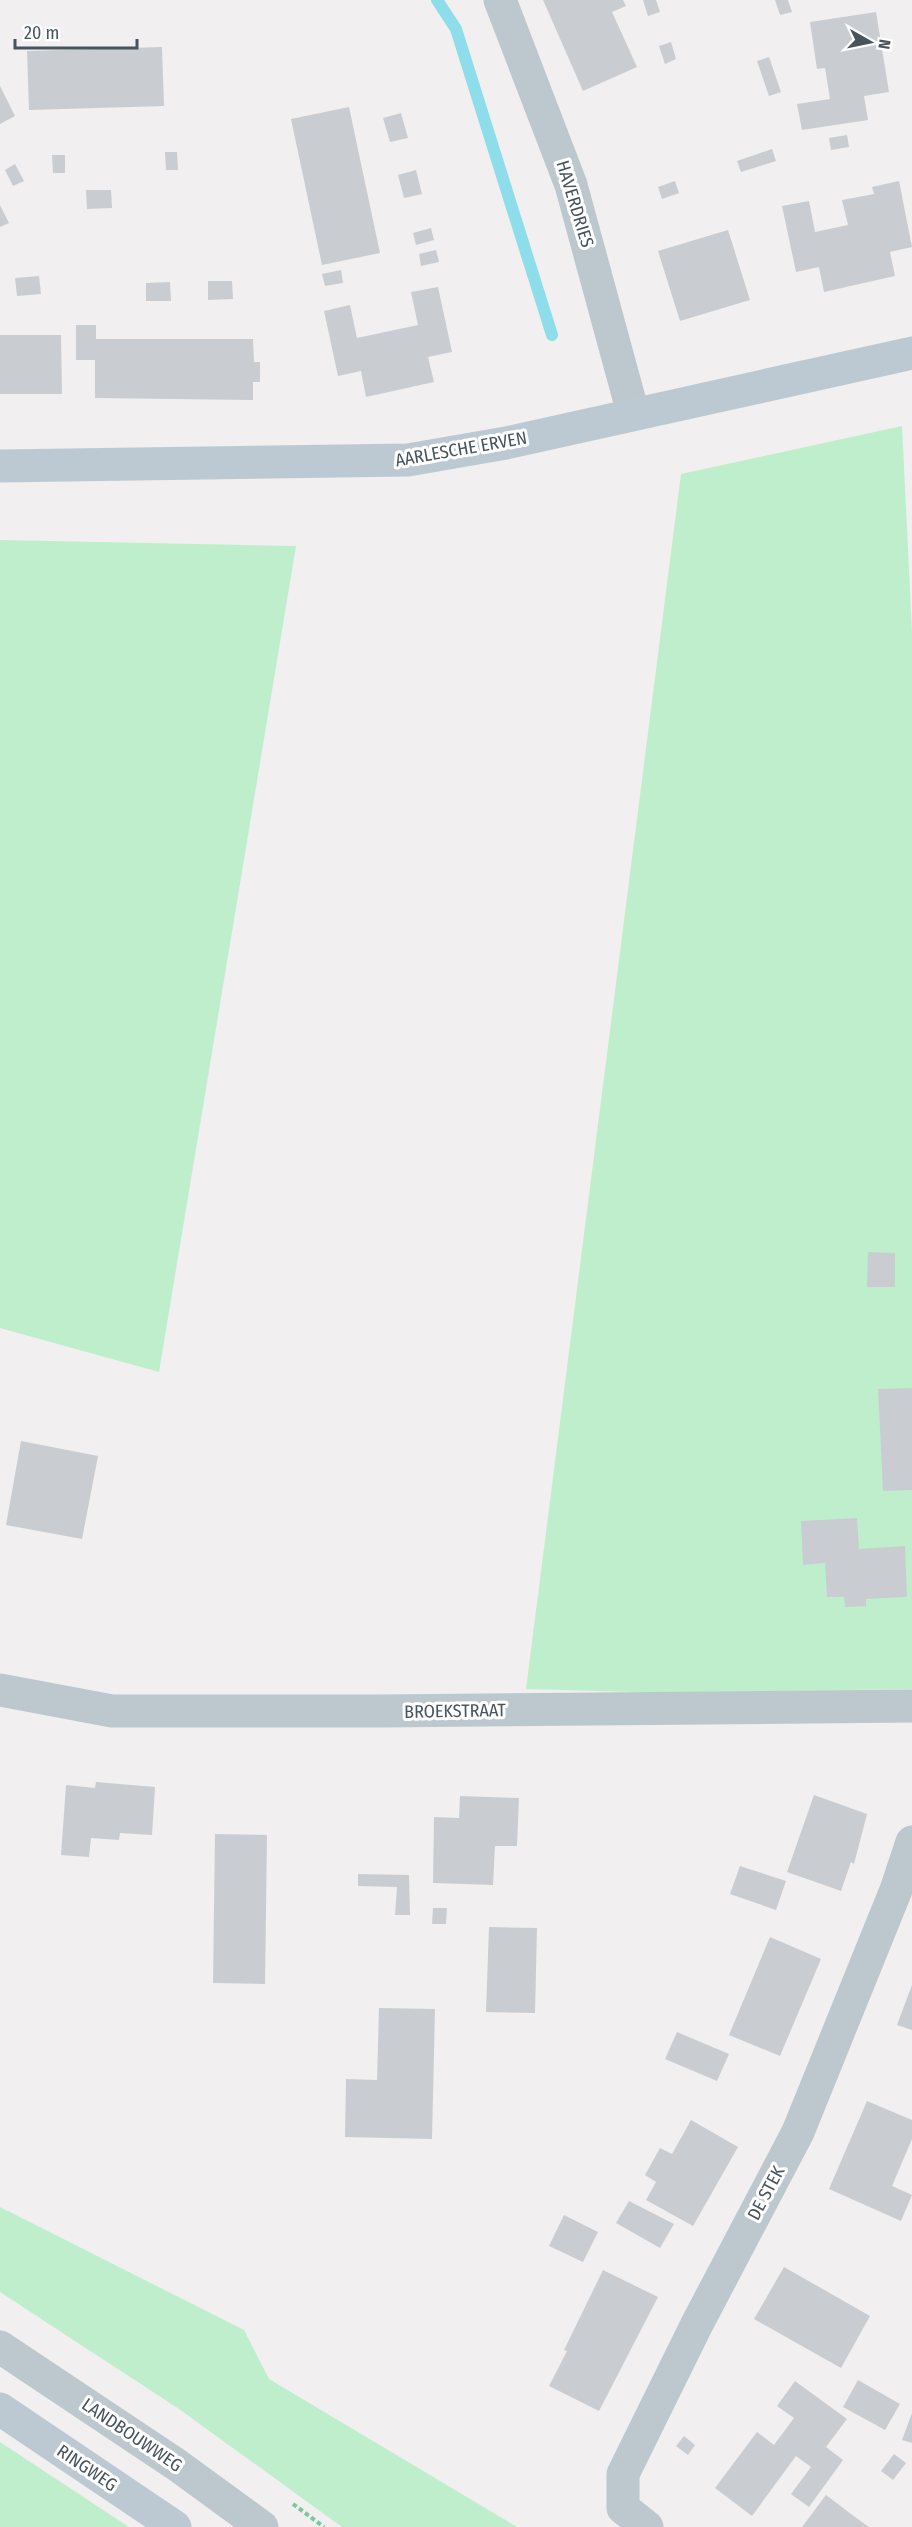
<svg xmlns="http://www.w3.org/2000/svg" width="912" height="2527" viewBox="0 0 912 2527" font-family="'Fira Sans Condensed',sans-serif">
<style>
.green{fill:#bfeecd}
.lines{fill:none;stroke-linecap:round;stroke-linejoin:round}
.stream{stroke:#8dddea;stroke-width:12}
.building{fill:#c9cdd1}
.path{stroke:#77cb9b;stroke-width:4;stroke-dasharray:4.5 3;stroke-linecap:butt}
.street{stroke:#bdc8ce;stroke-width:33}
.secondary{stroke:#bdc9d2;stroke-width:33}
.labels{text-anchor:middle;stroke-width:6;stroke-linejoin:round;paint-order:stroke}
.street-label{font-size:18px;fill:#47545c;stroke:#fff}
</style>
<rect width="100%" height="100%" fill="#f1efef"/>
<path class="green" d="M902 426 912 632V1689L669 1693 526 1689 681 474Z
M0 540 296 546 159 1372 0 1328Z
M0 2207 244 2330 269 2379 517 2527H342L179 2409 0 2292Z
M0 2442 129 2527H0Z"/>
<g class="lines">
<path class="stream" d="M437 0 456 29 552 335"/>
</g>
<path class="building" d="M543 0H623L626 6 612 12 637 67 583 91Z
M643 0H656L660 12 648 16Z
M775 0H788L792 12 780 15Z
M876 12 889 92 864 96 868 120 802 130 797 104 830 99 825 68 817 69 810 22Z
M671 42 676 59 665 64 659 46Z
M162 47 164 106 29 110 27 51Z
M769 57 781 92 769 96 757 61Z
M0 86 15 116 0 124Z
M349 107 380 253 322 265 291 119Z
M401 113 408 138 390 142 383 118Z
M847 135 849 147 831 150 829 138Z
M772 149 776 161 741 172 737 161Z
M165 152H177L178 170H166Z
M52 155H65V173H53Z
M15 164 24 181 13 186 5 170Z
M416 170 422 194 404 198 398 175Z
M675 181 679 193 662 199 658 187Z
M899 181 912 247 890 252 895 276 824 292 819 267 796 272 782 206 809 201 815 232 848 225 842 200 874 194 872 187Z
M86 190H111L112 208 87 209Z
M0 205 9 223 0 227Z
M431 228 434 240 416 245 413 233Z
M728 230 750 300 680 321 658 251Z
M436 250 439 262 421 266 419 254Z
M341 270 343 283 325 286 322 274Z
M39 276 41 294 17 296 15 278Z
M208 281H232L233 299 208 300Z
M170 282 171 301H146V283Z
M438 287 452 352 428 357 434 382 366 397 361 371 338 376 324 311 350 305 357 338 418 325 411 292Z
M76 325H96V339H253L254 362H260V382H253V400L95 398V360H76Z
M0 335H61L62 394H0Z
M868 1252 895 1253V1287H867Z
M912 1388V1490L883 1491 878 1389Z
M21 1441 98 1456 82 1539 6 1525Z
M857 1518 859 1549 905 1546 907 1597 866 1599V1606L845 1607 844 1597H827L825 1563 803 1565 801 1521Z
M96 1782 155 1787 152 1835 120 1833 119 1840 91 1838 89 1857 61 1855 66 1785 95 1788Z
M814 1795 867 1814 854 1864 851 1862 841 1891 787 1872Z
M460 1796 519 1798 517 1846H495L493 1885 433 1883 434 1817 459 1818Z
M215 1834 267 1835 265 1984 213 1983Z
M740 1866 786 1881 776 1910 730 1894Z
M358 1874 409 1875 410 1915H395L397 1887 358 1886Z
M433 1908H447L446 1924H432Z
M489 1927 537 1928 535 2013 486 2012Z
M770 1937 821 1959 780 2056 729 2035Z
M912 1985V2030L897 2025Z
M379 2008 435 2009 432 2139 345 2137 346 2079 377 2080Z
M677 2032 729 2054 717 2081 665 2059Z
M867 2101 912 2120V2139L892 2186 912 2195 901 2221 829 2189Z
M691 2120 738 2147 693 2226 646 2200 656 2182 645 2175 660 2148 672 2154Z
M629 2201 674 2224 660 2248 616 2223Z
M564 2215 598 2232 583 2262 549 2246Z
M784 2267 870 2316 841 2368 754 2319Z
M603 2270 658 2297 599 2411 549 2386 567 2351 564 2350Z
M858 2380 900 2404 885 2430 843 2407Z
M795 2381 847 2419 826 2447 843 2460 809 2507 791 2494 811 2467 796 2456 752 2516 715 2488 757 2432 774 2445 794 2418 777 2406Z
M912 2413V2443L902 2440Z
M684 2436 695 2445 688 2455 676 2446Z
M894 2454 906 2463 893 2480 881 2471Z
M826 2495 855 2517 869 2527H802Z"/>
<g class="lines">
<path class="path" d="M293 2504 324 2527"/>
<path class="street" d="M500 0 571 185 633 413
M0 1690 112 1711H381L912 1706
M0 2347 177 2465 262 2527
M647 2527 623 2508V2474L697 2324 798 2132 896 1890 912 1842"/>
<path class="secondary" d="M0 466 408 460 506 443 912 353
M0 2409 175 2527"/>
</g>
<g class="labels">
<g class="street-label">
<text transform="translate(575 204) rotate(73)" y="6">HAVERDRIES</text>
<text transform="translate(461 449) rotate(-10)" y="6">AARLESCHE ERVEN</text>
<text transform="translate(455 1711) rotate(-1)" y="6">BROEKSTRAAT</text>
<text transform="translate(766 2193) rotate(-62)" y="6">DE STEK</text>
<text transform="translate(132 2435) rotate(34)" y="6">LANDBOUWWEG</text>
<text transform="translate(87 2468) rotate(34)" y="6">RINGWEG</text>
</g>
</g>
<g transform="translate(870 42) rotate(99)" stroke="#ffffff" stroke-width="4.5" paint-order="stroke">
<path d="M0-4.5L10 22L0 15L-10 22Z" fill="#47545c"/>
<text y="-9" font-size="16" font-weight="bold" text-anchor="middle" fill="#47545c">N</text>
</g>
<path d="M15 39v9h122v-9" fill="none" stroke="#47545c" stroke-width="3"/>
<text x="24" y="39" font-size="18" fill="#47545c" stroke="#ffffff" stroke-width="4.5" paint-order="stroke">20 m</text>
</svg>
